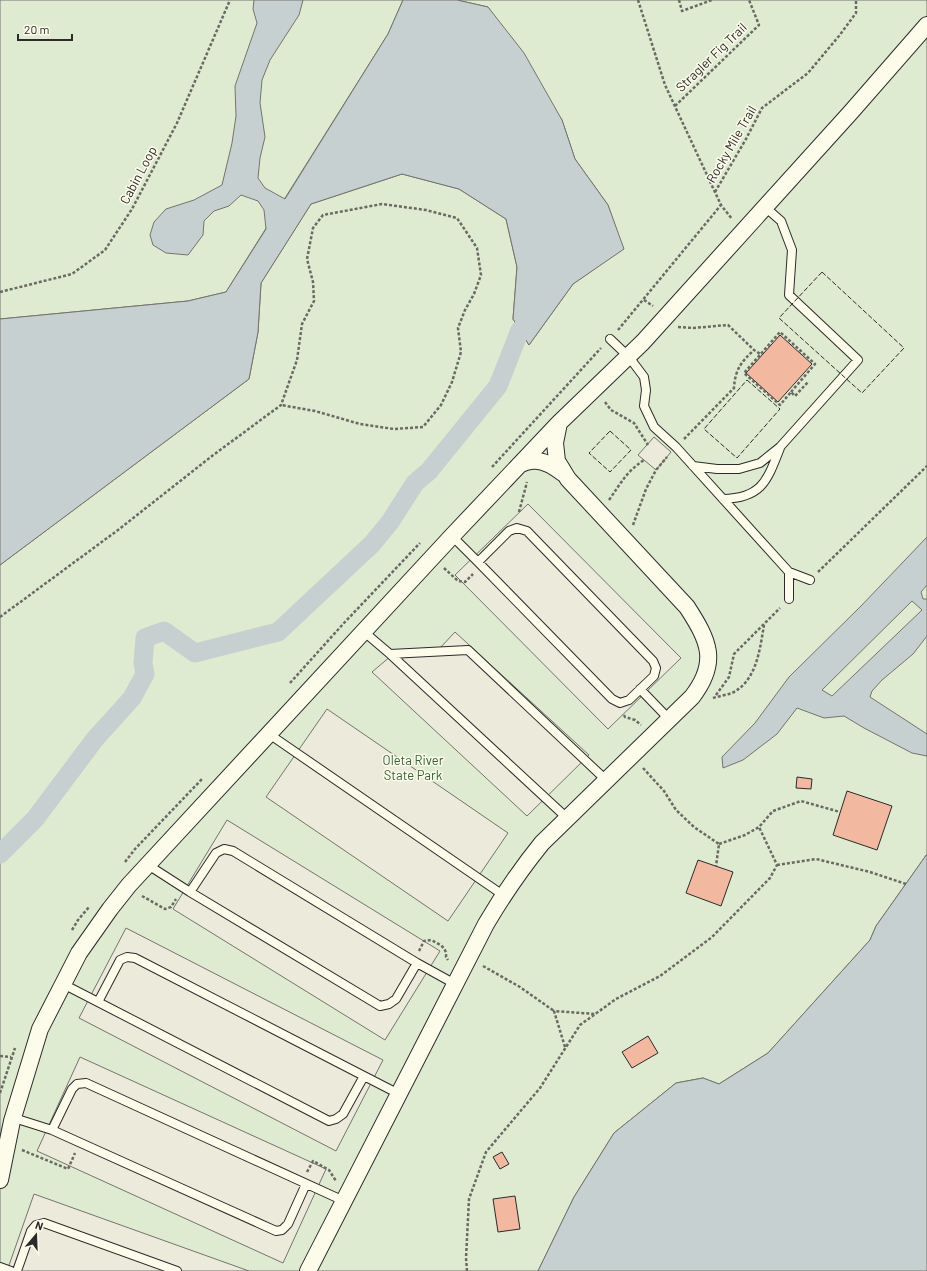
<svg xmlns="http://www.w3.org/2000/svg" width="927" height="1271" viewBox="0 0 927 1271" font-family="Barlow,sans-serif">
<style>
.green{fill:#deebd1;stroke:#74746e}
.parking{fill:#eceadb;stroke:#74746e}
.water{fill:#c7d0d0;stroke:#74746e;fill-rule:evenodd}
.lines{fill:none;stroke-linecap:round;stroke-linejoin:round}
.canal{stroke:#c7d0d0;stroke-width:19}
.building{fill:#f2b8a0;stroke:#2b2b2b}
.service-casing{stroke:#2b2b2b;stroke-width:10}
.minor-casing{stroke:#2b2b2b;stroke-width:18}
.path{stroke:#6a6964;stroke-width:2.5;stroke-dasharray:3 2;stroke-linecap:butt}
.service{stroke:#fdfbea;stroke-width:8}
.minor{stroke:#fdfbea;stroke-width:16}
.fence{stroke:#2b2b2b;stroke-width:1;stroke-dasharray:5 2;stroke-linecap:butt}
.labels{text-anchor:middle;stroke-width:3;stroke-linejoin:round;paint-order:stroke}
.street-label{font-size:13px;fill:#2b2b2b;stroke:#fdfbea}
.park-label{font-size:13px;fill:#34623c;stroke:#fdfbea}
</style>
<rect width="100%" height="100%" fill="#fdfbea"/>
<path class="green" d="M0 0H403L388 34 226 292 188 301 0 319Z
M457 0H927V854L876 926 870 940 768 1053 719 1084 703 1078 676 1083 614 1133 574 1197 538 1271H0V565L249 379 258 332 261 283 311 204 402 174 459 189 506 219 517 267 513 319 529 345 573 284 623 249 608 205 575 159 562 120 488 7Z"/>
<path class="parking" d="M654 437 671 452 656 470 638 455Z
M528 504 681 658 608 729 455 575Z
M455 632 589 755 527 816 372 672 398 650 439 649Z
M327 709 508 833 448 921 266 797Z
M227 820 440 951 385 1040 173 909Z
M126 928 383 1060 336 1151 79 1018Z
M80 1057 326 1169 283 1263 37 1151Z
M34 1194 249 1271H7Z"/>
<path class="water" d="M254 0H303L299 15 270 60 262 80 260 103 265 137 260 158 258 178 265 188 285 199 388 34 403 0H457L488 7 524 53 562 120 575 159 608 205 624 249 573 284 529 345 513 319 517 267 506 219 459 189 402 174 311 204 261 283 258 332 249 379 0 565V319L188 301 226 292 266 229 264 210 258 201 241 195 229 206 214 211 204 221 203 235 188 255 166 253 153 245 150 235 154 222 166 209 194 200 222 185 232 143 236 116 235 86 257 23 253 9Z
M927 537V585L921 592 923 599H927V636L913 654 882 680 872 691 870 697 927 734V756L912 753 864 728 844 716 824 718 797 708 777 734 743 760 723 768 722 757 755 723 789 677 861 606ZM912 601 922 610 832 696 822 690Z
M927 854V1271H538L574 1197 614 1133 676 1083 703 1078 719 1084 768 1053 870 940 876 926Z"/>
<g class="lines">
<path class="canal" d="M0 854 35 819 95 739 132 698 145 674 143 663 145 638 164 631 195 653 278 632 372 544 390 522 415 483 429 471 498 386 520 330"/>
</g>
<path class="building" d="M780 335 812 364 778 402 746 373Z
M797 777 812 779 811 789 796 788Z
M847 791 892 806 877 850 833 835Z
M698 860 733 872 721 906 686 893Z
M648 1036 658 1053 632 1068 622 1052Z
M502 1152 509 1164 500 1169 493 1157Z
M515 1196 520 1229 498 1232 493 1199Z"/>
<g class="lines">
<defs>
<path id="service" d="M610 339 629 357 644 377 646 390 644 406 654 427 676 447 789 572 810 580
M693 466 717 469H739L760 463 780 447 858 360 789 295 792 250 781 221 765 207
M723 499C762 498 767 481 780 448
M517 528 527 531 653 661 656 668 654 676 629 700 620 703 612 699 478 562 509 531Z
M452 536 478 562
M789 599V572
M363 631 390 654 567 818
M390 654 468 650 606 780
M640 689 669 719
M269 734 503 895
M148 865 190 892
M417 963 396 999 389 1004 380 1006 190 892 216 853 224 849 233 851 417 963 455 984
M63 984 329 1121 336 1119 343 1114 364 1076 135 958 127 957 120 960 98 1002
M364 1076 399 1094
M14 1118 52 1130
M306 1184 288 1224 282 1230 276 1231 52 1130 72 1089 77 1084 86 1083 344 1201
M0 1267 11 1271
M17 1271 31 1231 36 1225 44 1223 177 1271"/>
<path id="minor" d="M519 465C523 463 527 461 532 461 543 459 555 467 564 474
M0 1180 12 1121 40 1029 79 953 110 909 129 885 452 536 559 423 643 342 851 112 927 25
M308 1271 486 924C503 895 521 869 542 843L692 697C719 662 709 641 687 607L568 479 557 461 555 443 559 423"/>
</defs>
<use href="#service" class="service-casing"/>
<use href="#minor" class="minor-casing"/>
<path class="path" d="M638 0 665 85 721 205 732 219
M679 0 682 11 712 0
M675 106 759 25 749 0
M715 192 746 139 762 108 808 73 839 36 856 13V0
M0 292 72 274 105 250 132 209 177 123 230 0
M644 300 653 306
M678 327 693 328 728 325 754 350 762 355
M618 330 721 205
M791 392 815 364 780 332 744 373 780 405 791 392 795 396 808 382
M605 402 611 410 634 423 648 445
M684 439 734 388C735 370 741 362 754 350
M492 467 601 348
M609 500C621 483 626 472 644 460
M519 512 527 482
M633 525 646 489 656 470 667 457
M444 568 458 581 465 582 473 574
M818 572 927 466
M0 617 118 530 212 456 281 405 297 360 302 324 314 301 313 282 307 259 313 228 323 215 382 204 426 210 457 218 477 248 481 275 474 294 465 310 458 328 461 352 452 382 441 405 423 427 394 429 360 424 315 411 281 405
M290 683 344 623 420 543
M716 695 729 677 734 654 780 608
M713 698C719 696 726 695 732 693 757 681 760 648 764 625
M624 715 625 717 635 720 641 725
M643 768 664 791 676 810 694 827 719 844 716 866
M719 844 745 835 759 827 773 811 801 801 840 812
M125 862 135 849 203 778
M777 865 816 859 870 872 906 884
M142 896 165 909 171 907 176 899
M72 930 78 920 89 907
M419 951 424 941 431 940C439 944 447 947 446 957L448 960
M483 966 520 987 554 1011
M565 1047 554 1011 595 1014
M0 1056 11 1057
M0 1093 15 1048
M22 1150 68 1169 75 1153
M307 1172 313 1161 329 1170 336 1181
M467 1271 466 1258 469 1199 486 1152 540 1088 580 1025 616 999 660 976 712 937 770 878 777 865 759 827"/>
<use href="#service" class="service"/>
<use href="#minor" class="minor"/>
<path class="fence" d="M822 272 904 348 862 393 779 318Z
M747 380 780 409 737 458 704 429Z
M610 431 631 450 610 472 589 453Z"/>
</g>
<g class="labels">
<g class="street-label">
<text transform="translate(711 57) rotate(-44)" y="5">Stragler Fig Trail</text>
<text transform="translate(731 144) rotate(-60)" y="5">Rocky Mile Trail</text>
<text transform="translate(138 175) rotate(-62)" y="5">Cabin Loop</text>
</g>
<g class="park-label">
<text x="413" y="765">Oleta River<tspan x="413" dy="15">State Park</tspan></text>
</g>
</g>
<g transform="translate(36 1235) rotate(19)" stroke="#fdfbea" stroke-width="3" paint-order="stroke">
<path d="M0-3L7 15L0 10L-7 15Z" fill="#2b2b2b"/>
<text y="-6" font-size="11" font-weight="bold" text-anchor="middle" fill="#2b2b2b">N</text>
</g>
<path d="M18 34v6h54v-6" fill="none" stroke="#2b2b2b" stroke-width="2"/>
<text x="24" y="34" font-size="12" fill="#2b2b2b" stroke="#fdfbea" stroke-width="3" paint-order="stroke">20 m</text>
</svg>
